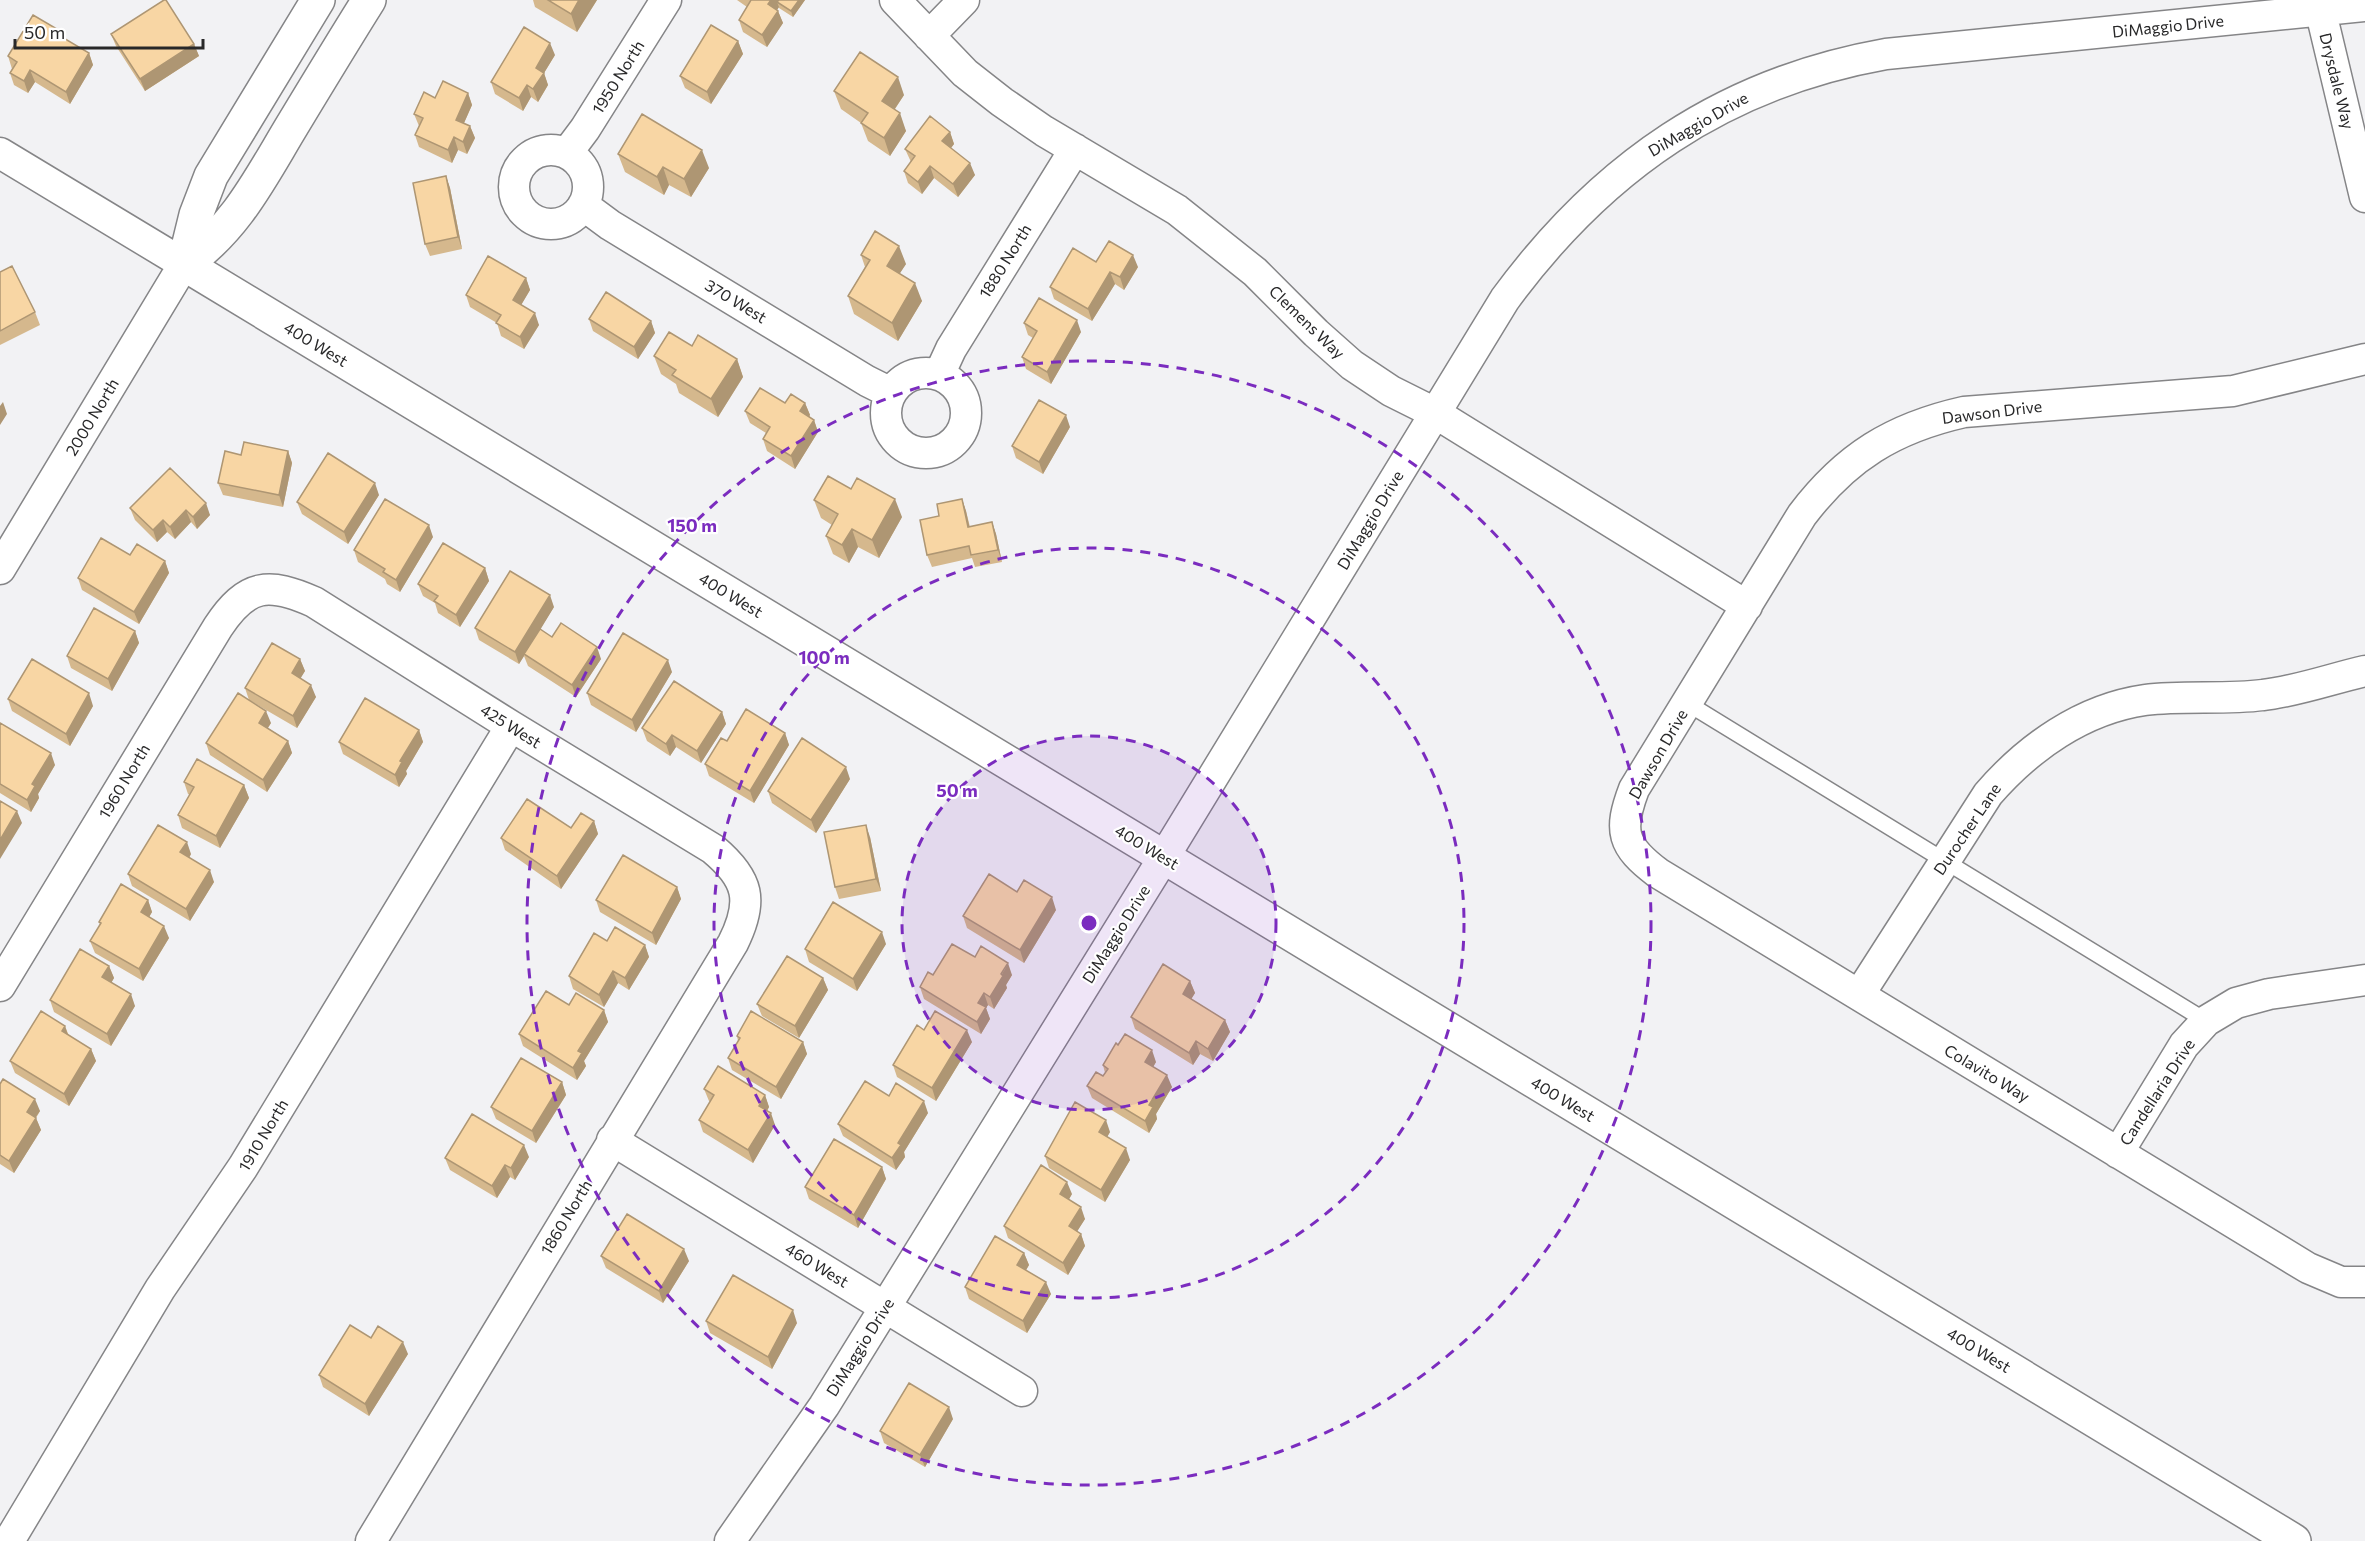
<svg xmlns="http://www.w3.org/2000/svg" width="2365" height="1541" viewBox="0 0 2365 1541" font-family="Commissioner,sans-serif">
<style>
.lines{fill:none;stroke-linecap:round;stroke-linejoin:round}
.lane-casing{stroke:#858587;stroke-width:18}
.street-casing{stroke:#858587;stroke-width:33}
.secondary-casing{stroke:#858587;stroke-width:36}
.lane{stroke:#fff;stroke-width:15}
.street{stroke:#fff;stroke-width:30}
.secondary{stroke:#fff;stroke-width:33}
.wall{fill:#d5b88d}
.shaded-wall{fill:#ae9673}
.building{fill:#f8d6a4;stroke:#ae9673;stroke-width:1.5}
.ring{fill:none;stroke:#7b2cbf;stroke-width:3;stroke-dasharray:10 8}
.labels{text-anchor:middle;stroke-width:4.5;stroke-linejoin:round;paint-order:stroke}
.street-label{font-size:16px;fill:#282829;stroke:#fff}
.centre{fill:#7b2cbf;stroke:#fff;stroke-width:3}
.ring-label{font-size:18px;text-anchor:middle;font-weight:bold;fill:#7b2cbf;stroke:#fff;stroke-width:4.5;stroke-linejoin:round;paint-order:stroke}
</style>
<rect width="100%" height="100%" fill="#f2f2f4"/>
<g class="lines">
<defs>
<path id="lane" d="M1687 703 2206 1021"/>
<path id="street" d="M895 0 965 73 1002 102 1044 131 1177 210 1255 272 1316 333 1352 365 1391 391 1435 413 1747 606
M2318 0 2365 197
M929 36 964 0
M514 187a37 37 0 1 1 74 0a37 37 0 1 1-74 0Z
M0 153 184 264 0 569
M567 153 585 129 666 0
M583 205 610 225 867 381 891 393
M2365 359 2233 391 1964 412C1893 428 1846 457 1802 515L1634 789C1618 831 1622 846 1658 873L2308 1268 2341 1282H2365
M886 413a40 40 0 1 1 80 0a40 40 0 1 1-80 0Z
M939 375 951 349 1075 149
M0 986 218 627C247 583 269 582 314 602L511 726 713 849C749 879 754 901 733 943L371 1541
M1859 995 1988 794C2028 748 2082 709 2145 700 2184 695 2224 700 2263 695 2294 692 2334 678 2365 671
M612 1140 1022 1391
M2118 1153 2184 1045 2206 1021 2236 1003 2269 994 2365 980
M9 1541 160 1289 243 1167 511 726
M730 1541 824 1406 1164 857 1505 299C1602 167 1723 83 1886 54L2365 6"/>
<path id="secondary" d="M184 264 2294 1541
M184 264C234 231 260 179 290 129 316 86 342 43 369 0
M184 264 196 215 211 176 318 0"/>
</defs>
<use href="#lane" class="lane-casing"/>
<use href="#street" class="street-casing"/>
<use href="#secondary" class="secondary-casing"/>
<use href="#lane" class="lane"/>
<use href="#street" class="street"/>
<use href="#secondary" class="secondary"/>
</g>
<path class="wall" d="M533 0H597L577 32 535 7Z
M737 0H805L793 17 779 8V7L777 10 778 11 783 23 767 47 743 32 739 20 747 7Z
M111 34 194 44 199 56 145 91 116 46Z
M59 36 89 53 93 65 70 104 35 82 28 93 14 85 10 73 12 69 8 56Z
M738 41 743 54 711 104 685 88 680 76Z
M555 55 544 73 548 85 538 102 531 97 523 111 495 94 491 82Z
M834 91 904 95 895 109 906 131 890 156 868 141 861 123 841 109Z
M468 93 472 105 464 123 470 126 475 138 467 154 458 150 452 163 419 147 415 135 419 126 414 114 435 98Z
M950 132 954 144 951 148 975 175 958 197 934 178 922 194 908 183 904 171 911 162 905 149Z
M618 154 709 168 691 197 669 185 664 195 625 172Z
M446 176 450 188 462 249 430 256 425 244Z
M861 255 906 264 899 274 922 301 898 341 854 314 848 296 865 267Z
M1096 262 1138 267 1124 290 1115 284 1092 321 1054 299 1050 287Z
M0 272 35 312 40 325 0 345Z
M526 278 530 290 521 305 539 325 524 349 501 336 497 323 470 307 466 295Z
M589 319 651 321 655 333 638 359 593 331Z
M1024 323 1081 332 1051 384 1026 369 1022 357 1033 338 1028 335Z
M692 346 737 359 743 377 718 417 679 393 676 384 661 374 654 356Z
M785 403H805L810 415 809 416 814 420 818 432 795 469 767 451 763 439 766 433 750 423 745 411Z
M1070 427 1043 474 1016 458 1012 446Z
M288 451 292 463 283 507 223 495 218 483 241 455Z
M170 468 210 515 197 529 191 522 175 539 167 532 157 542 135 520 130 508Z
M379 495 348 544 302 514 297 502Z
M962 499 966 511 970 527 992 522 996 534 1002 562 975 567 972 558 932 567 927 555 939 516Z
M814 500 902 517 879 558 858 547 849 563 833 554 826 536 832 525 821 518Z
M433 537 400 592 387 584 385 579 358 562 354 550Z
M165 561 169 573 139 624 82 590 78 578Z
M485 568 489 581 460 627 438 613 435 603 423 596 418 584Z
M554 607 540 629 552 637 601 659 576 697 528 666 524 656 519 664 479 640 475 628Z
M135 631 139 643 112 691 71 668 67 656Z
M300 659 305 671 300 678 316 697 297 728 249 700 245 688Z
M672 672 636 732 591 705 587 693Z
M8 699 93 706 70 746 12 711Z
M722 712 726 724 701 763 676 747 670 756 647 741 642 728Z
M0 723 55 765 38 794 39 798 31 812 0 793Z
M271 723 268 728 288 741 292 753 267 792 210 755 206 743Z
M419 730 423 742 406 771 407 774 399 787 343 754 339 742Z
M785 733 789 745 754 803 709 776 705 764 727 741Z
M850 779 816 833 772 803 768 791Z
M184 782 244 785 249 798 220 848 182 828 178 815 190 795 188 794Z
M594 821 598 834 561 889 505 850 501 838 571 828Z
M870 837 881 891 839 899 835 887Z
M191 854 189 858 214 882 190 921 132 886 128 874Z
M677 887 681 899 656 945 600 912 596 900Z
M1017 892 1056 910 1024 963 967 928 963 916Z
M148 900 152 912 149 917 169 938 143 981 95 953 90 941 100 925 99 922Z
M607 941 645 945 649 957 629 990 618 983 604 1007 573 989 569 976Z
M886 944 857 991 809 962 805 949Z
M975 957 1012 975 1006 985 1007 988 994 1009 988 1005 986 1008 990 1019 981 1034 924 999 920 987 933 975Z
M109 966 114 978 111 983 135 1006 111 1046 54 1012 50 1000Z
M823 978 828 990 799 1038 762 1016 757 1004Z
M1190 981 1195 993 1191 999 1225 1020 1230 1032 1213 1061 1200 1054 1193 1065 1135 1029 1131 1017Z
M569 1005 604 1010 608 1022 584 1061 586 1066 577 1080 523 1046 519 1034Z
M65 1026 69 1036 91 1049 96 1061 69 1106 15 1073 10 1061Z
M924 1030 972 1042 936 1101 897 1077 893 1065Z
M737 1036 803 1042 807 1054 781 1099 732 1070 728 1058 738 1041Z
M1156 1062 1153 1067 1172 1087 1156 1114 1157 1119 1149 1133 1092 1098 1087 1086 1103 1076 1105 1073 1103 1065Z
M562 1082 566 1095 536 1143 496 1119 491 1107Z
M0 1084 40 1111 36 1118 41 1130 14 1173 0 1164Z
M704 1089 765 1095 769 1107 767 1111 775 1125 753 1163 703 1132 699 1120 710 1102 709 1101Z
M889 1096 928 1113 904 1152 905 1157 896 1170 843 1136 838 1124Z
M1110 1132 1107 1137 1130 1160 1105 1202 1049 1168 1045 1156Z
M529 1157 515 1180 510 1177 497 1198 450 1170 445 1158Z
M882 1167 886 1179 858 1228 809 1199 805 1187Z
M1072 1194 1069 1199 1085 1219 1077 1231 1081 1234 1085 1246 1068 1275 1008 1238 1004 1226Z
M1024 1253 1029 1265 1026 1270 1051 1294 1027 1333 969 1299 965 1287Z
M601 1256 689 1261 663 1303 606 1268Z
M706 1321 797 1323 772 1369 710 1333Z
M371 1338 408 1354 369 1416 323 1387 319 1375Z
M953 1419 925 1467 884 1443 880 1431Z"/>
<path class="shaded-wall" d="M579 0H597L577 32 571 14Z
M771 0H783L777 2 779 7 773 16 768 4Z
M799 0H805L793 17 791 11Z
M778 11 783 23 767 47 762 35Z
M738 41 743 54 711 104 707 92Z
M550 43 555 55 544 73 548 85 538 102 533 89 536 68Z
M194 44 199 56 145 91 140 79Z
M89 53 93 65 70 104 66 92Z
M30 70 35 82 28 93 24 81Z
M898 77 904 95 888 119 882 101Z
M527 85 531 97 523 111 519 98Z
M468 93 472 105 460 132 456 120Z
M900 113 906 131 890 156 884 138Z
M470 126 475 138 467 154 463 142Z
M950 132 954 144 947 153 942 141Z
M454 137 458 150 452 163 448 150Z
M702 150 709 168 691 197 684 179Z
M970 163 975 175 958 197 953 184Z
M930 166 934 178 922 194 918 182Z
M663 167 669 185 664 195 657 177Z
M446 176 450 188 462 249 458 237Z
M899 246 906 264 893 284 887 266Z
M1133 255 1138 267 1124 290 1120 277Z
M1110 272 1115 284 1092 321 1088 309Z
M526 278 530 290 517 312 513 300Z
M915 283 922 301 898 341 892 323Z
M535 313 539 325 524 349 520 337Z
M1077 320 1081 332 1051 384 1047 372Z
M651 321 655 333 638 359 634 347Z
M737 359 743 377 718 417 711 399Z
M3 402 7 414 0 425V406Z
M805 403 810 415 805 423 800 411Z
M1066 415 1070 427 1043 474 1039 462Z
M814 420 818 432 795 469 791 456Z
M288 451 292 463 283 507 279 495Z
M375 483 379 495 348 544 344 532Z
M895 499 902 517 879 558 872 540Z
M962 499 966 511 972 539 968 527Z
M206 503 210 515 197 529 193 517Z
M186 510 191 522 175 539 170 527Z
M163 520 167 532 157 542 153 530Z
M992 522 996 534 1002 562 998 550Z
M429 525 433 537 400 592 396 580Z
M852 529 858 547 849 563 842 545Z
M165 561 169 573 139 624 134 612Z
M485 568 489 581 460 627 456 615Z
M550 595 554 607 525 655 524 654V656L519 664 515 652Z
M135 631 139 643 112 691 108 679Z
M597 647 601 659 576 697 572 685Z
M300 659 305 671 296 686 292 673Z
M668 660 672 672 636 732 632 720Z
M311 685 316 697 297 728 293 716Z
M89 693 93 706 70 746 66 734Z
M266 711 271 723 263 735 259 723Z
M722 712 726 724 701 763 697 751Z
M419 730 423 742 406 771 407 774 399 787 395 775 400 761Z
M785 733 789 745 754 803 750 791Z
M672 735 676 747 670 756 666 744Z
M288 741 292 753 267 792 263 780Z
M51 753 55 765 38 794 39 798 31 812 27 800 32 784Z
M846 767 850 779 816 833 811 820Z
M244 785 249 798 220 848 216 836Z
M17 811 22 823 0 859V840Z
M594 821 598 834 561 889 557 876Z
M866 825 870 837 881 891 876 879Z
M187 842 191 854 185 865 180 852Z
M210 870 214 882 190 921 186 909Z
M677 887 681 899 656 945 652 933Z
M1052 897 1056 910 1024 963 1020 950Z
M148 900 152 912 145 924 141 912Z
M164 926 169 938 143 981 139 969Z
M882 932 886 944 857 991 853 979Z
M645 945 649 957 629 990 625 978Z
M1008 963 1012 975 1006 985 1007 988 994 1009 990 997Z
M109 966 114 978 107 990 102 977Z
M613 971 618 983 604 1007 599 995Z
M823 978 828 990 799 1038 795 1026Z
M1190 981 1195 993 1187 1006 1183 994Z
M984 993 988 1005 986 1008 990 1019 981 1034 977 1022 978 1003Z
M131 994 135 1006 111 1046 107 1034Z
M604 1010 608 1022 584 1061 586 1066 577 1080 573 1068 578 1051Z
M1225 1020 1230 1032 1213 1061 1208 1049Z
M65 1026 69 1038 62 1031Z
M967 1030 972 1042 936 1101 932 1088Z
M1196 1041 1200 1054 1193 1065 1189 1053Z
M803 1042 807 1054 781 1099 776 1087Z
M91 1049 96 1061 69 1106 64 1094Z
M1152 1050 1156 1062 1149 1074 1145 1062Z
M1167 1075 1172 1087 1156 1114 1157 1119 1149 1133 1145 1121 1149 1105Z
M562 1082 566 1095 536 1143 532 1131Z
M765 1095 769 1107 763 1118 759 1106Z
M35 1099 40 1111 31 1124 27 1112Z
M924 1101 928 1113 904 1152 905 1157 896 1170 892 1158 898 1143Z
M771 1113 775 1125 753 1163 748 1150Z
M36 1118 41 1130 14 1173 9 1161Z
M1106 1120 1110 1132 1103 1144 1099 1132Z
M524 1145 529 1157 515 1180 511 1168Z
M1126 1148 1130 1160 1105 1202 1101 1190Z
M505 1165 510 1177 497 1198 492 1186Z
M882 1167 886 1179 858 1228 854 1215Z
M1067 1182 1072 1194 1065 1206 1060 1194Z
M1081 1207 1085 1219 1073 1238 1069 1226Z
M1081 1234 1085 1246 1068 1275 1063 1263Z
M684 1249 689 1261 663 1303 659 1291Z
M1024 1253 1029 1265 1022 1277 1017 1265Z
M1046 1282 1051 1294 1027 1333 1023 1321Z
M793 1310 797 1323 772 1369 768 1357Z
M403 1342 408 1354 369 1416 365 1404Z
M949 1407 953 1419 925 1467 920 1455Z"/>
<path class="building" d="M164 0H166L194 44 140 79 111 34Z
M548 0H579L571 14Z
M751 0H771L768 4 778 11 762 35 739 20Z
M779 0H799L791 11 777 2Z
M33 15 57 29 55 33 89 53 66 92 30 70 24 81 10 73 17 62 8 56Z
M711 25 738 41 707 92 680 76Z
M524 27 550 43 536 68 544 73 533 89 527 85 519 98 491 82Z
M860 52 898 77 882 101 900 113 884 138 861 123 868 113 834 91Z
M443 81 468 93 456 120 470 126 463 142 454 137 448 150 415 135 423 118 414 114 424 92 435 98Z
M642 114 702 150 684 179 663 167 657 177 618 154Z
M930 116 950 132 942 141 970 163 953 184 930 166 918 182 904 171 915 156 905 149Z
M446 176 458 237 425 244 413 183Z
M875 231 899 246 887 266 915 283 892 323 848 296 870 260 861 255Z
M1109 241 1133 255 1120 277 1110 272 1088 309 1050 287 1073 248 1096 262Z
M488 256 526 278 513 300 535 313 520 337 496 323 501 315 466 295Z
M12 266 35 312 0 331V272Z
M606 292 651 321 634 347 589 319Z
M1039 298 1077 320 1047 372 1022 357 1037 331 1024 323Z
M669 332 692 346 698 335 737 359 711 399 672 375 676 370 654 356Z
M760 388 785 403 791 394 805 403 800 411 814 420 791 456 763 439 770 427 745 411Z
M1039 400 1066 415 1039 462 1012 446Z
M244 442 288 451 279 495 218 483 225 451 241 455Z
M328 453 375 483 344 532 297 502Z
M170 468 206 503 193 517 186 510 170 527 163 520 153 530 130 508Z
M828 476 851 489 857 478 895 499 872 540 852 529 842 545 826 536 838 514 814 500Z
M385 499 429 525 396 580 383 572 385 569 354 550Z
M962 499 968 527 992 522 998 550 971 555 969 546 927 555 920 520 939 516 937 504Z
M101 538 130 555 137 544 165 561 134 612 78 578Z
M443 543 485 568 456 615 434 601 438 596 418 584Z
M510 571 550 595 515 652 475 628Z
M94 608 135 631 108 679 67 656Z
M561 623 597 647 572 685 524 654 540 629 552 637Z
M623 633 668 660 632 720 587 693Z
M272 643 300 659 292 673 311 685 293 716 245 688Z
M32 659 89 693 66 734 8 699Z
M674 681 722 712 697 751 672 735 666 744 642 728Z
M238 693 266 711 259 723 288 741 263 780 206 743Z
M365 698 419 730 400 761 402 762 395 775 339 742Z
M746 709 785 733 750 791 705 764 721 738 727 741Z
M0 723 51 753 32 784 35 786 27 800 0 784Z
M802 738 846 767 811 820 768 791Z
M197 759 244 785 216 836 178 815 194 787 184 782Z
M527 799 571 828 581 813 594 821 557 876 501 838Z
M0 801 17 811 0 840Z
M158 825 187 842 180 852 210 870 186 909 128 874Z
M866 825 876 879 835 887 824 832Z
M623 855 677 887 652 933 596 900Z
M989 874 1017 892 1024 880 1052 897 1020 950 963 916Z
M121 884 148 900 141 912 164 926 139 969 90 941 101 923 99 922Z
M833 902 882 932 853 979 805 949Z
M615 927 645 945 625 978 613 971 599 995 569 976 594 933 607 941Z
M952 944 975 957 981 946 1008 963 1001 974 1003 976 990 997 984 993 978 1003 986 1007 977 1022 920 987 928 972 933 975Z
M80 949 109 966 102 977 131 994 107 1034 50 1000Z
M787 956 823 978 795 1026 757 1004Z
M1163 964 1190 981 1183 994 1225 1020 1208 1049 1196 1041 1189 1053 1131 1017Z
M546 991 569 1005 576 993 604 1010 578 1051 582 1053 573 1068 519 1034Z
M41 1011 65 1026 62 1031 91 1049 64 1094 10 1061Z
M751 1011 803 1042 776 1087 728 1058 740 1038 737 1036Z
M935 1011 967 1030 932 1088 893 1065 917 1025 924 1030Z
M1125 1034 1152 1050 1145 1062 1167 1075 1149 1105 1153 1107 1145 1121 1087 1086 1096 1072 1103 1076 1108 1069 1103 1065 1116 1043 1118 1045Z
M521 1058 562 1082 532 1131 491 1107Z
M718 1066 765 1095 759 1106 771 1113 748 1150 699 1120 714 1095 704 1089Z
M3 1079 35 1099 27 1112 36 1118 9 1161 0 1155V1084Z
M865 1081 889 1096 896 1083 924 1101 898 1143 901 1145 892 1158 838 1124Z
M1075 1102 1106 1120 1099 1132 1126 1148 1101 1190 1045 1156Z
M472 1114 524 1145 511 1168 505 1165 492 1186 445 1158Z
M834 1139 882 1167 854 1215 805 1187Z
M1041 1165 1067 1182 1060 1194 1081 1207 1069 1226 1081 1234 1063 1263 1004 1226Z
M627 1214 684 1249 659 1291 601 1256Z
M995 1236 1024 1253 1017 1265 1046 1282 1023 1321 965 1287Z
M733 1275 793 1310 768 1357 706 1321Z
M350 1325 371 1338 378 1326 403 1342 365 1404 319 1375Z
M909 1383 949 1407 920 1455 880 1431Z"/>
<circle cx="1089" cy="923" r="187" fill="#7b2cbf" fill-opacity=".12"/>
<g class="ring">
<circle cx="1089" cy="923" r="187"/>
<circle cx="1089" cy="923" r="375"/>
<circle cx="1089" cy="923" r="562"/>
</g>
<g class="labels">
<g class="street-label">
<text transform="translate(2168 26) rotate(-6)" y="6">DiMaggio Drive</text>
<text transform="translate(618 77) rotate(-58)" y="6">1950 North</text>
<text transform="translate(2337 81) rotate(76)" y="6">Drysdale Way</text>
<text transform="translate(1698 124) rotate(-30)" y="6">DiMaggio Drive</text>
<text transform="translate(1005 261) rotate(-58)" y="6">1880 North</text>
<text transform="translate(736 301) rotate(31)" y="6">370 West</text>
<text transform="translate(1307 322) rotate(44)" y="6">Clemens Way</text>
<text transform="translate(316 344) rotate(31)" y="6">400 West</text>
<text transform="translate(1992 412) rotate(-7)" y="6">Dawson Drive</text>
<text transform="translate(92 417) rotate(-59)" y="6">2000 North</text>
<text transform="translate(1370 520) rotate(-59)" y="6">DiMaggio Drive</text>
<text transform="translate(731 595) rotate(31)" y="6">400 West</text>
<text transform="translate(511 726) rotate(32)" y="6">425 West</text>
<text transform="translate(1658 754) rotate(-60)" y="6">Dawson Drive</text>
<text transform="translate(124 781) rotate(-59)" y="6">1960 North</text>
<text transform="translate(1967 829) rotate(-56)" y="6">Durocher Lane</text>
<text transform="translate(1147 847) rotate(31)" y="6">400 West</text>
<text transform="translate(1116 934) rotate(-58)" y="6">DiMaggio Drive</text>
<text transform="translate(1987 1073) rotate(31)" y="6">Colavito Way</text>
<text transform="translate(2157 1092) rotate(-57)" y="6">Candellaria Drive</text>
<text transform="translate(1563 1099) rotate(31)" y="6">400 West</text>
<text transform="translate(263 1135) rotate(-59)" y="6">1910 North</text>
<text transform="translate(566 1217) rotate(-59)" y="6">1860 North</text>
<text transform="translate(817 1265) rotate(31)" y="6">460 West</text>
<text transform="translate(860 1347) rotate(-58)" y="6">DiMaggio Drive</text>
<text transform="translate(1979 1350) rotate(31)" y="6">400 West</text>
</g>
</g>
<circle cx="1089" cy="923" r="9" class="centre"/>
<g class="ring-label">
<text x="692" y="532">150 m</text>
<text x="824" y="664">100 m</text>
<text x="957" y="797">50 m</text>
</g>
<path d="M15 39v9h188v-9" fill="none" stroke="#282829" stroke-width="3"/>
<text x="24" y="39" font-size="18" fill="#282829" stroke="#ffffff" stroke-width="4.5" paint-order="stroke">50 m</text>
</svg>
